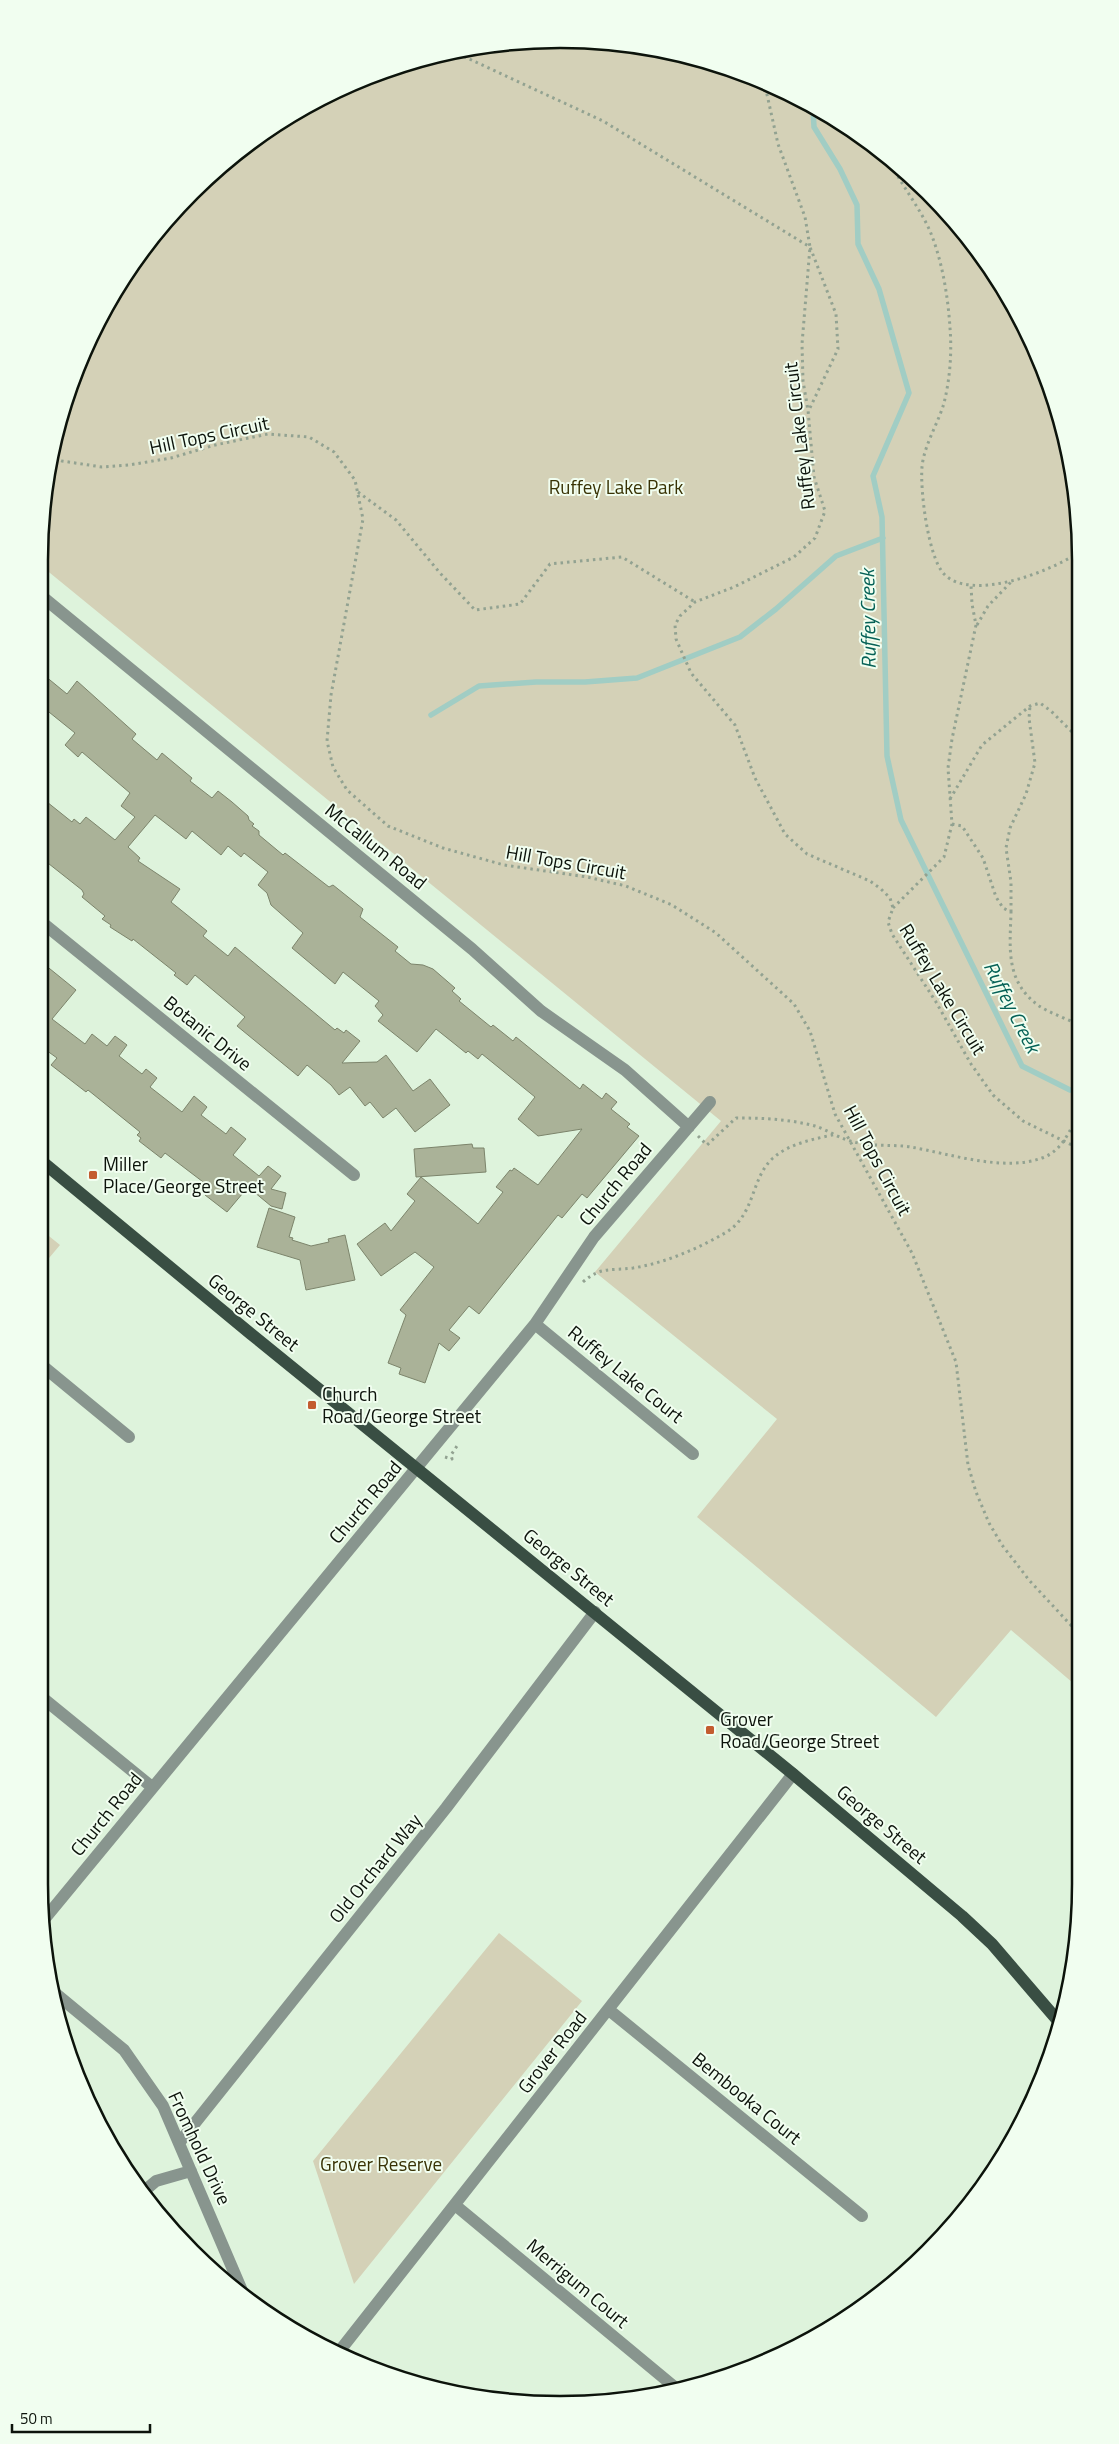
<svg xmlns="http://www.w3.org/2000/svg" width="1119" height="2444" viewBox="0 0 1119 2444" font-family="'Titillium Web',sans-serif">
<style>
.green{fill:#d4d1b7}
.lines{fill:none;stroke-linecap:round;stroke-linejoin:round}
.stream{stroke:#a1cdc4;stroke-width:5.5}
.building{fill:#aab298;stroke:#7c846b}
.path{stroke:#92a291;stroke-width:3;stroke-dasharray:2.5 4;stroke-linecap:butt}
.minor{stroke:#88958e;stroke-width:12}
.major{stroke:#394e43;stroke-width:12}
.poi-dot{fill:#c35c2f;stroke:#f1fef0;stroke-width:2}
.labels{text-anchor:middle;stroke-width:4;stroke-linejoin:round;paint-order:stroke}
.street-label{font-size:19px;fill:#0c130b;stroke:#f1fef0}
.park-label{font-size:19px;fill:#383204;stroke:#f1fef0}
.poi-label{font-size:19px;fill:#0c130b;stroke:#f1fef0;text-anchor:start}
.water-label{font-size:20px;font-style:italic;fill:#056156;stroke:#f1fef0}
.rim{fill:none;stroke:#0c130b;stroke-width:2.5}
</style>
<rect width="100%" height="100%" fill="#def3dc"/>
<path class="green" d="M559 39 661 49 759 78 876 146 972 242 1040 360 1076 491 1080 1689 1011 1630 936 1717 697 1517 777 1419 595 1272 721 1121 39 564 49 458 78 360 126 270 191 191 270 127 360 79 458 49Z
M39 1228 60 1245 39 1270Z
M499 1933 582 2001 354 2284 313 2161Z"/>
<g class="lines">
<path class="stream" d="M813 109 814 127 840 169 857 205 858 244 879 289 909 393 873 476 882 517 887 756 901 820 1022 1066 1070 1090H1078
M431 715 479 686 536 682H585L637 678 740 637 776 609 836 556 883 538"/>
</g>
<path class="building" d="M39 671 67 694 77 681 136 734 132 739 157 760 162 753 192 778 190 781 212 798 218 791 232 802 248 816 249 820 254 824 252 826 259 831V835L283 855 285 853 329 887 333 885 363 909 360 917 398 947 395 951 411 964 423 965 433 969 455 988 452 991 461 999 459 1001 491 1027 493 1025 513 1041 516 1037 580 1089 583 1084 602 1099 606 1093 617 1102 611 1109 630 1124 627 1127 639 1136 587 1198 582 1194 562 1218 558 1215 479 1314 469 1306 449 1330 460 1338 449 1351 439 1343 425 1383 399 1374 401 1368 388 1363 406 1315 400 1310 434 1267 415 1252 381 1276 357 1244 385 1223 391 1231 415 1201 407 1194 421 1177 478 1224 503 1192 496 1187 510 1170 512 1171 514 1168 538 1185 582 1129 538 1136 518 1119 535 1097 482 1054 478 1059 468 1051 466 1053 436 1029 417 1052 378 1021 383 1015 375 1006 379 1001 343 972 335 984 292 948 303 933 271 905 267 893 258 885 268 872 244 853 241 857 228 846 221 855 192 831 186 839 155 815 128 847 140 858 138 861 180 889 171 902 207 931 203 936 228 956 235 947 335 1030 337 1028 344 1033 346 1030 360 1041 342 1063 377 1062 386 1055 413 1091 430 1079 450 1105 415 1132 396 1108 383 1118 370 1102 365 1106 350 1087 339 1095 331 1085 307 1065 298 1076 237 1026 245 1017 195 975 187 985 174 975 176 973 133 939 132 941 110 927 111 925 102 919 105 916 82 897 84 894 82 890 39 856V811L47 802 72 822 74 819 80 824 86 817 115 840 135 817 121 806 130 793 82 752 78 757 65 745 75 733 39 704Z
M39 960 76 990 52 1019 85 1044 92 1034 107 1046 115 1036 127 1045 119 1056 142 1074 146 1069 157 1078 150 1087 182 1112 194 1096 207 1107 201 1115 226 1134 231 1127 246 1139 233 1155 259 1176 268 1166 281 1176 271 1189 286 1193 282 1209 271 1206 248 1187 227 1212 205 1195 211 1188 165 1153 161 1158 139 1141 141 1138 137 1135 140 1132 88 1090 86 1092 51 1065 57 1058 39 1045Z
M472 1144 473 1148H484L486 1172 416 1177 414 1149Z
M269 1208 295 1217 289 1237 293 1238 292 1240 311 1246 329 1242 328 1239 345 1235 355 1280 306 1290 300 1260 257 1247Z"/>
<g class="lines">
<path class="path" d="M452 51 603 121 810 247 836 314 838 349 809 410
M764 81 778 144 805 217 810 247 802 344 803 381 808 410 814 477 825 511 815 538 794 557 734 587 695 602 680 616 675 625 676 639 691 673 735 725 755 778 785 834 807 854 870 881 881 889 890 898 893 908 888 922 892 934 936 1002 971 1064 993 1095 1023 1121 1078 1148
M889 159C900 184 919 206 930 231 942 260 948 296 950 328 952 352 950 379 944 403 938 424 924 445 922 467 920 490 928 557 944 574 971 602 1049 572 1076 554
M49 456 62 461 102 467 129 465 171 458 215 445 268 434 309 437 334 452 355 480 363 519 331 695 327 741 333 767 347 790 388 826 443 848 504 865 587 877 626 886 672 905 716 933 794 1004 810 1031 835 1114 912 1253 956 1362 968 1465 976 1492 989 1523 1002 1545 1029 1580 1079 1634
M358 492 396 520 440 573 475 610 520 604 550 564 622 557 695 602
M977 625 988 606 1012 581
M950 799 982 745 1030 706 1040 703 1051 711 1077 737
M952 824 962 826 983 858 996 897 1003 908 1011 912C1010 949 1005 981 1039 1006 1050 1013 1065 1018 1077 1024
M893 908 944 857 952 824 948 768 952 739 976 625 972 604 971 585
M1011 912V882L1006 848 1010 828 1026 794 1035 763 1029 718 1030 706
M698 1136 707 1145 736 1118C762 1118 789 1119 815 1126 828 1130 842 1140 854 1142 872 1147 892 1144 911 1147 950 1154 1004 1172 1042 1158 1062 1151 1069 1132 1078 1115
M583 1282C601 1266 611 1271 633 1268 665 1263 697 1249 725 1233 756 1215 750 1179 773 1158 790 1143 815 1139 836 1134
M445 1457 452 1459 451 1455 459 1443"/>
<path class="minor" d="M39 594 472 949 541 1011 625 1070 689 1127
M39 920 354 1175
M535 1324 693 1454
M39 1363 129 1437
M39 1695 152 1787
M42 1922 535 1324 594 1237 710 1102
M50 1989 124 2050 163 2106 246 2300
M609 2010 862 2216
M179 2143 446 1808 595 1612
M143 2192 156 2181 191 2171
M455 2205 677 2389
M338 2353 793 1774"/>
<path class="major" d="M39 1159 251 1334 793 1774 962 1916 992 1944 1059 2022"/>
</g>
<g class="poi-dot">
<rect x="88" y="1170" width="10" height="10" rx="2.5"/>
<rect x="307" y="1400" width="10" height="10" rx="2.5"/>
<rect x="705" y="1725" width="10" height="10" rx="2.5"/>
</g>
<g class="labels">
<g class="street-label">
<text transform="translate(209 435) rotate(-12)" y="7">Hill Tops Circuit</text>
<text transform="translate(799 436) rotate(-97)" y="7">Ruffey Lake Circuit</text>
<text transform="translate(376 846) rotate(39)" y="7">McCallum Road</text>
<text transform="translate(566 862) rotate(10)" y="7">Hill Tops Circuit</text>
<text transform="translate(943 989) rotate(59)" y="7">Ruffey Lake Circuit</text>
<text transform="translate(208 1033) rotate(39)" y="7">Botanic Drive</text>
<text transform="translate(878 1160) rotate(62)" y="7">Hill Tops Circuit</text>
<text transform="translate(615 1184) rotate(-50)" y="7">Church Road</text>
<text transform="translate(254 1312) rotate(39)" y="7">George Street</text>
<text transform="translate(626 1374) rotate(39)" y="7">Ruffey Lake Court</text>
<text transform="translate(365 1502) rotate(-50)" y="7">Church Road</text>
<text transform="translate(569 1567) rotate(39)" y="7">George Street</text>
<text transform="translate(106 1814) rotate(-51)" y="7">Church Road</text>
<text transform="translate(882 1824) rotate(40)" y="7">George Street</text>
<text transform="translate(375 1868) rotate(-51)" y="7">Old Orchard Way</text>
<text transform="translate(552 2052) rotate(-52)" y="7">Grover Road</text>
<text transform="translate(747 2098) rotate(39)" y="7">Bembooka Court</text>
<text transform="translate(200 2148) rotate(65)" y="7">Fromhold Drive</text>
<text transform="translate(578 2283) rotate(40)" y="7">Merrigum Court</text>
</g>
<g class="park-label">
<text x="616" y="494">Ruffey Lake Park</text>
<text x="381" y="2171">Grover Reserve</text>
</g>
<g class="poi-label">
<text x="103" y="1171">Miller<tspan x="103" dy="22">Place/George Street</tspan></text>
<text x="322" y="1401">Church<tspan x="322" dy="22">Road/George Street</tspan></text>
<text x="720" y="1726">Grover<tspan x="720" dy="22">Road/George Street</tspan></text>
</g>
<g class="water-label">
<text transform="translate(868 619) rotate(-91)" y="7">Ruffey Creek</text>
<text transform="translate(1012 1007) rotate(63)" y="7">Ruffey Creek</text>
</g>
</g>
<path d="M0 0H1119V2444H0ZM560 48H560A512 512 0 0 1 1072 560V1884A512 512 0 0 1 560 2396H560A512 512 0 0 1 48 1884V560A512 512 0 0 1 560 48Z" fill="#f1fef0" fill-rule="evenodd"/>
<path class="rim" d="M560 48H560A512 512 0 0 1 1072 560V1884A512 512 0 0 1 560 2396H560A512 512 0 0 1 48 1884V560A512 512 0 0 1 560 48Z"/>
<path d="M12 2424v8h138v-8" fill="none" stroke="#0c130b" stroke-width="2.5"/>
<text x="20" y="2424" font-size="15" fill="#0c130b" stroke="#f1fef0" stroke-width="4" paint-order="stroke">50 m</text>
</svg>
